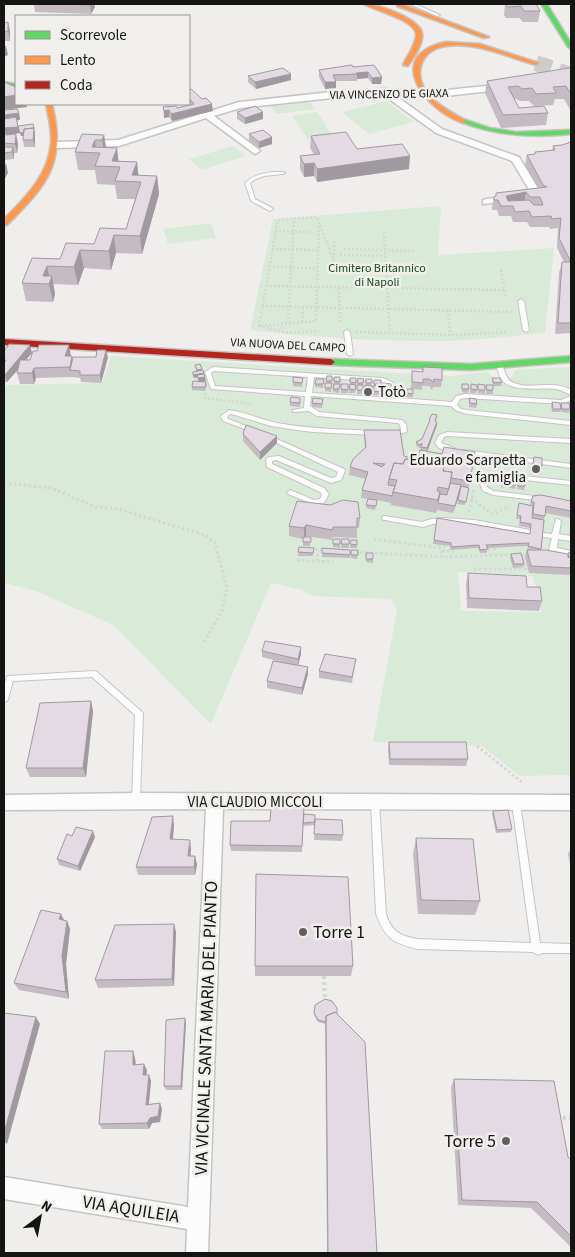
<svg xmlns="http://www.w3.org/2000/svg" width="575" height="1257" viewBox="0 0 575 1257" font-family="'Source Sans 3',sans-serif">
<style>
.green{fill:#d9ebd8;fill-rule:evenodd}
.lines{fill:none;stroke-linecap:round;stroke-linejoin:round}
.highway-tunnel{stroke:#cecdcc;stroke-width:16;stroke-dasharray:16 8;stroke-linecap:butt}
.lane-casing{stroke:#c5c4c3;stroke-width:2}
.street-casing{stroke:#c5c4c3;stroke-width:3}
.fast-casing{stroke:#c5c4c3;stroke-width:3}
.slow-casing{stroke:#c5c4c3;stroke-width:3}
.jam-casing{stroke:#c5c4c3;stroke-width:3}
.path-far2{stroke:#d6d6d5;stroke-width:2.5;stroke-dasharray:2 2;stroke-linecap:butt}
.path-far1{stroke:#d6d6d5;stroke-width:3;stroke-dasharray:2.5 2.5;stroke-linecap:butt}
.path{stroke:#d6d6d5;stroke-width:4.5;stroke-dasharray:3 3;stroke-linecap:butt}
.lane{fill:#fdfcfc;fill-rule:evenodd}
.street{fill:#fdfcfc;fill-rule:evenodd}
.fast{fill:#63d668;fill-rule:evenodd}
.slow{fill:#ff974d;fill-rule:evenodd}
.jam{fill:#b3261e;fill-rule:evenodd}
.street-bridge-casing{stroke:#c5c4c3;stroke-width:10;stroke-linecap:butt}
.street-bridge{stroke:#fdfcfc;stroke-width:9}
.wall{fill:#c4bbc3}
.shaded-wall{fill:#a0999f}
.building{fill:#e4dae3;stroke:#a0999f;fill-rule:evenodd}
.poi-dot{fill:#61605f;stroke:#f0efec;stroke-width:2}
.labels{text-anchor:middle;stroke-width:5;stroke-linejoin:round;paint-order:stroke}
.far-street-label{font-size:12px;fill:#141413;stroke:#f0efec}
.far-park-label{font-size:12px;fill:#144917;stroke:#f0efec}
.poi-label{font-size:15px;fill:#141413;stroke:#f0efec;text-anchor:start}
.street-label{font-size:15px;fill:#141413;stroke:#f0efec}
.near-poi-label{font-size:18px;fill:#141413;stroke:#f0efec;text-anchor:start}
.near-street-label{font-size:18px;fill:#141413;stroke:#f0efec}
</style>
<rect width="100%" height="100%" fill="#efeeed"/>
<path class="green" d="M308 99 315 109 276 114 270 105Z
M386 101 414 122 369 134 342 112Z
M317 112 333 137 308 140 292 116Z
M233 146 246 156 202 170 189 159Z
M441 206 438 255 554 248 545 333C505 337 466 342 426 341 368 341 309 337 250 330L273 219Z
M211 223 216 238 168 244 163 229Z
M111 356 450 376 488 372C493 380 503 380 512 377L515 370 569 367 571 371V775L520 776 482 746 373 742 397 610 390 599 312 596 302 590 271 583 211 724 113 625 36 591 4 583V385L102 383ZM458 572 533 576 541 612 461 611Z"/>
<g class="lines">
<path class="highway-tunnel" d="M536 63 571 75"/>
<defs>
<path id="lane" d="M410 4H415L440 15 437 16Z
M274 172H283L285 173 283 174 264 176 256 179 250 183 255 199 272 208 273 209 270 211 251 201 245 183C253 175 263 173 274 172Z
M521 299 524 301 529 330 526 332 523 330 518 301Z
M347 330 350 332 353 354 350 356 347 354 344 332Z
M499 363C506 368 504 378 512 382 529 391 553 379 571 390V395C566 393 562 390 556 389 541 387 512 393 502 380 499 376 498 370 496 365Z
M213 367 382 378C394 381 398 386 399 398L452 402 456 396 465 394 561 400 571 396V400L562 404 465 398 460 399 457 405 461 409 467 410 571 421V425L467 414 457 411 451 406 311 396 310 406 319 412 402 420 406 424 407 431 406 432 392 436 390 435V433L401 430 400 425 398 423 317 416 309 411 293 412V410L304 408 305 396 211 389 205 372ZM214 371 308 377 306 392 215 386 211 373ZM314 377 382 382 391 387 393 398 312 393Z
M229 410C246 412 261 420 277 423 309 429 341 429 373 431L376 433 373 435 313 432 289 429 271 426 235 415 230 414 227 417 228 419 257 430 258 431 255 433 223 421 221 416Z
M447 432 571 439V443L447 436 444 437 441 443 454 448 455 450 452 452 439 448 435 443 439 435Z
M270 436 344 469 345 471 341 480 331 483 276 460 272 461V464L324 488 329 494 324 503 313 504 288 494 287 492 290 490 314 500 320 499 322 494 320 492 267 467 266 459 269 457 279 456 331 478 336 477 338 472 268 439V437Z
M464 450 571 464V468L466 454H464L463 452Z
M495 473 571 481V485L495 477 490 478 486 484 488 488 494 491 543 497 546 499 543 501 493 495 483 491 480 484 486 474Z
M383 516H385L422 522 432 519 444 518 474 520 530 530 533 532 530 534 491 527 458 523 433 524 423 527 385 520H383L382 518Z
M556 519H558L561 521 559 534 571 536V541L558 539 557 548 571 551V557L551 552 549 550 552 538 543 537 540 535 543 533 552 534Z
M94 671 97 672 142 712 143 714 140 801 139 804 136 805 133 804 132 801 135 715 92 677 13 681 8 699 7 701 4 702V686L7 676Z
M375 798 378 799 379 802 386 914C392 932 399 935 417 939L531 943 512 803 513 800 516 799 519 800 520 803 540 943 571 944V953H542L538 955 533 952 417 949C391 942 386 939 376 914L371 802 372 799Z"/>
<path id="street" d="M505 84 508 85V89L437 97 433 94 437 91Z
M385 89 409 91V95L396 96 442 129 519 157 542 195 537 198 483 204V200L487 199 531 193 512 161 436 133 385 96 341 97 240 108 214 116 258 149 260 151 255 154 206 118 119 146 57 148 52 145 57 142 118 140 239 102 341 91Z
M136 793 571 795V810L223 809 208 1253H186L187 1229 4 1199V1177L188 1207 206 809 4 810V795Z"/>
<path id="fast" d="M541 4H547L571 43V49L568 47Z
M4 82 16 84V88L4 86Z
M463 119 490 128 516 132 571 130V134C533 138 497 136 461 122V120Z
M571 356V362L471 370 331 365 327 362 331 359 471 364Z"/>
<path id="slow" d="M364 4C377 3 420 19 422 33 424 44 413 58 408 66L403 65C407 56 415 46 416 36 418 20 375 11 364 4Z
M397 4H401L489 37 484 38 397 6Z
M446 42 480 44 539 63 536 65C507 57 478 42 447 46 419 49 412 77 430 96 440 107 453 113 465 120V122L463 123C424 110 383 55 446 42Z
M46 104H52C67 163 47 185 7 225H4V219C26 197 49 174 51 142 52 129 48 116 46 104Z"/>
<path id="jam" d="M4 339 331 359 335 362 331 365 4 345Z"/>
</defs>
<use href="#lane" class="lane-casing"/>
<use href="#street" class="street-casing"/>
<use href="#fast" class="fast-casing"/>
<use href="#slow" class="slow-casing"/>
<use href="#jam" class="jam-casing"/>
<path class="path-far2" d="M275 231 309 232
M384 232 390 333
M272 249 317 250
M344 249 414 251
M340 255 385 256
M269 267 317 268
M501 270 506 298
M266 286 505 290
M339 288 340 322
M262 306 514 312
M448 310 450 335
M302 322 303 307
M288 323 294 218
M259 326 278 220 317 217 334 261V242
M316 331 289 333 259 326 316 321 319 222
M356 332 457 335 508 332
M206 393 205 398 246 403 252 406"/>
<path class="path-far1" d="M4 483 51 488 96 507 118 509 205 535 215 543 227 587 222 611 203 644
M471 498 492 514 510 506
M469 512 474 490
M374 539 440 548 443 557
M438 546H446
M310 549 327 550
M488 549H497
M442 551H454
M355 552 443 557 529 554
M297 560 333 562
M317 561 318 550
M474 569H526L522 555
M477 746 524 784"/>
<path class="path" d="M324 976 325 1002
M557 1118H571"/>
<use href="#lane" class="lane"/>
<use href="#street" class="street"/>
<use href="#fast" class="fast"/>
<use href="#slow" class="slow"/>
<use href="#jam" class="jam"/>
<defs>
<path id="street-bridge" d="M406 93 437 94"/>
</defs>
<use href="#street-bridge" class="street-bridge-casing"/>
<use href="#street-bridge" class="street-bridge"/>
</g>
<path class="wall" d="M34 4H94L95 7 91 14 35 12Z
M505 4H536L540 11 538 22H523L519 18H506L504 15Z
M4 23 10 31V41H4Z
M374 65 382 77 381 84H372L368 78 357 79V81H336V88L325 89 319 77V70Z
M571 69V111L564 99H555L553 105 534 106 529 101H520L516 99H514L519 108 548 113 546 125 501 128 485 93 487 81Z
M291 74V80L256 89 248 82V76Z
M189 89 213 111 172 121 169 117 164 118 163 107 177 108 190 105 189 104Z
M4 110 19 113 20 120H17L18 126 34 128 35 135V147H24L23 140V136H21L19 130 20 133 6 135 18 144 17 153H14V159L4 160Z
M237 112H263V119L245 124 237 119Z
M82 134 104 135 106 148H117L118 161 137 162 138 176H157L159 194 142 254 116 253 111 270 84 268 78 285 53 284 55 294 53 302 26 301 22 283 32 258 60 259 126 229 135 199H117L115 185 97 184 95 170H78L75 152Z
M249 134 272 137V144L259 148 249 141Z
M311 136 357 149 409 169 317 182 314 176 304 177 300 169V156L314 154 310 148Z
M571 142V333L555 334 559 273 562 262H564L557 248 558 228 550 229 549 227H530L527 222H513L511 216H499L497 210H492V207L494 197H496V193L538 188 525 165 527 155 535 154V152L552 151 553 146 562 145Z
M4 349 32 353 25 360 71 356 73 360 108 357 101 383 81 382 80 378 72 377 36 378 34 384H20L17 373 18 370 7 382H4Z
M195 365 206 381H203L206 382 207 385 205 391 192 390V387L198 381 197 377 194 378 193 372 196 371Z
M423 367 442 380 441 387H433L432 390 429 386H422V390L413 389V397H406L407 392 411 389 412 371 422 372Z
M327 376H332L331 392 325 391Z
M334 377H340L339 393 333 392Z
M303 378 302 387 293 386V382Z
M350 378H356L355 393H349Z
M358 378 364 379 362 394H357Z
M492 378 502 382 501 386H493V394H486V385H493L492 381Z
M324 379 323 388 315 387V384Z
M366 379H372L371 395 364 394Z
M374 380H381L380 395H373Z
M383 383 391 384 390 392H382Z
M341 384H348V393H341Z
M462 384 469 389 468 393 462 392Z
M471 384 477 390 476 393H470Z
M478 384 485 390V394L478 393Z
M469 398 477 404 476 408 469 407Z
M323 399 322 408 312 407V403Z
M300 401V407L290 406V402Z
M552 402 560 406 561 403 570 409 569 413 561 412V410L560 412H552L551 406Z
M437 415 436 421 437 425 427 452 442 454 475 452 465 505 457 504 460 493 453 513 437 510 436 513 391 505V503L377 500 375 510 366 508 368 499 361 498 362 490 366 479 349 475 350 467 365 448 364 437V430L404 456 413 459 418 455 420 450 421 448H420L416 446V442L422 439 429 423V420Z
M243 434 277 436V443L260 460 243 441Z
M534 457 542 466 540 474 532 473V465Z
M502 478 508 484 507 488 501 487Z
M510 479 516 485 515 489 509 488Z
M518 480 525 486 524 490 517 489Z
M533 496 571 501V518L545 513 541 550 568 556 569 552 571 553V575L529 573 525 557 528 546 487 548V553H480L478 548 450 550 451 546 433 544 437 518 530 534V528L519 526 520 519H516L519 503 530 505Z
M360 518 359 528H357V538L333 537 332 540 306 536 305 537H311L310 546H303V539L289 536V526Z
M333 539H340V548L333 547Z
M342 539H349V548H341Z
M351 540H357V548H350Z
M299 547 314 548 313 556H298Z
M322 548 350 550V558L322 557Z
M351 550H358L357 559 351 558Z
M366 553H373V563L366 562Z
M511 554 524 564 523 567 513 568 510 558Z
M468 573 527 587 542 601 539 611 467 608 466 584Z
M262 651 301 654 298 665 308 674 302 695 267 688V681L284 663 262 657Z
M356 659 352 683 319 678V671Z
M91 701 93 711 86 777H30L26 768Z
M389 742 468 759 466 766 389 765 388 748Z
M493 811 512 829 511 832 496 833 492 814Z
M304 814 315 822 343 835 342 841 314 840 315 825 303 826 302 852 231 851 230 845 270 821Z
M174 825 173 839 191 849 190 856H195L197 865 195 875H138L136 867Z
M72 836 95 837 80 871 59 865 57 859Z
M416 838 480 901 475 915 418 914 413 854Z
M571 848V869L568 854Z
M64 920 67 921 70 929 66 964 69 999 19 990 14 983Z
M174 924 176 932 174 986 98 988 95 980Z
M255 966H353L351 976H255Z
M315 1005 337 1014 377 1253H327L325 1024 318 1022 314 1015Z
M186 1023 182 1090H166L164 1086Z
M135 1058 136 1064 147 1070 146 1075H149L151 1081 149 1104 160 1103 162 1109 160 1122 152 1123 149 1129H102L99 1124Z
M454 1079 571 1160V1247L531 1208 458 1205 451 1087Z"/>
<path class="shaded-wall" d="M90 4H94L95 7 91 14Z
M8 22 10 31V41L8 31Z
M6 46 8 55 4 57V47Z
M368 72V78L357 79V74L356 73Z
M291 74V80L256 89 255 82Z
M382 77 381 84H372V78Z
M325 82H336V88L325 89Z
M16 95V104H26L27 107 4 110V97Z
M212 104 213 111 172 121 171 114Z
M169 110V117L164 118V111Z
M263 112V119L245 124V118Z
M19 113 20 120 4 122V115Z
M18 127 20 133 6 135 8 145 6 135H4V128Z
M34 128 35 135V147L33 140V135L21 136 20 133Z
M16 134 18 144 17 153 15 144Z
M104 135 107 153 105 158 102 140Z
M272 137V144L259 148V142Z
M95 140 96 153 92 147Z
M13 147 14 154V159L12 152Z
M117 148 119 166 112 161Z
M410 156 409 169 317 182V169Z
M137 162 139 180 132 175Z
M6 163 8 173 4 180V167Z
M314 163V176L304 177V164Z
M157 176 159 194 142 254 140 236Z
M526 192 524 203 505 206 506 196Z
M114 235 116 253 111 270 109 251Z
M80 250 84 268 78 285 74 267Z
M47 266 50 281 52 276 55 294 53 302 49 284 43 276Z
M30 345 32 353 7 382 5 375Z
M69 345 71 356H65Z
M106 350 108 357 101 383 100 375Z
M72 356 74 366 70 370V367Z
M34 368 36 378 34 384 32 373Z
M202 369V373H204V376L197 375V377L194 378 193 375 197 374V370Z
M205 377 206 381 199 382 198 378Z
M437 422V425L427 452V448Z
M277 436V443L260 460V452Z
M461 485 460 492 453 513Z
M306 525V536L304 539V528Z
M301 647V654L298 666V659Z
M308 667V674L302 695V688Z
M91 701 93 711 86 777 83 768Z
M173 816 174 825 172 848 170 839Z
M93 831 95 837 80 871 78 866Z
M190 840 191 849 190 864 188 856Z
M195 856 197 865 195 875 194 867Z
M61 914 65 922 59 919Z
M67 921 70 929 66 964 69 999 66 992 62 956Z
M174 924 176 932 174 986 172 979Z
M36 1017 40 1024 7 1144 4 1141V1133Z
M185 1018 186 1023 182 1090 181 1086Z
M133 1051 135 1058 136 1071 133 1065Z
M144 1064 147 1070 145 1081 143 1075Z
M149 1075 151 1081 148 1111 146 1105Z
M160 1103 162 1109 160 1122 152 1123 149 1129 147 1123 150 1118Z"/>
<path class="building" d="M67 4H90V5Z
M506 4H536L540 11H524L521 6 508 7Z
M8 22V31L4 32V23Z
M352 65 353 67 374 65 382 77 372 78 368 72 356 73 357 74 333 75 336 82H325L319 70Z
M283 68 291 74 255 82 248 76Z
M569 68 571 69V94L566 86 553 87 556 93 536 94 532 88 522 89 518 86 508 87 519 108 544 106 548 113 503 115 487 81Z
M4 82 16 87V95L4 97Z
M189 89H191L202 99 206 98 212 104 171 114 169 110 164 111 163 107 176 106 177 108 194 104 189 98Z
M255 106 263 112 245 118 237 112Z
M17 109 19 113 4 115V110Z
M16 117 18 127 4 128V119Z
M33 124 34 128 24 129V132L20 133 18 126Z
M34 128 33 140H23L24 129Z
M4 129H5L6 135 16 134 15 144 4 143Z
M263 130 272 137 259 142 249 134Z
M346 132 357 149 402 144 410 156 317 169 314 163 304 164 300 156 320 154 311 136Z
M82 134 104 135 102 140H95L92 147 117 148 112 161 137 162 132 175 157 176 140 236 114 235 109 251 80 250 74 267 47 266 43 276H52L49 284 22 283 32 258 60 259 66 243 94 244 100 228 126 229 141 182 115 181 120 167 95 166 100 153 75 152Z
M571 142V323H558L562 262H571L559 238 561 218 552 219 551 216 532 217 529 211 515 212 513 206H501L498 200H494V197L496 196V193L547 187 543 185 527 155 535 154V152L555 150 553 146 562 145ZM526 192 530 197H540L543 205H534L529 200 508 201 506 196Z
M4 147H13L12 152 4 153Z
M9 344 30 345 5 375H4V363L6 360H4V349H6Z
M39 345H69L65 356H72L70 367 34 368 32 373H17L20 360H30L33 351H37Z
M97 350H106L100 375H80V371L70 370 73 357H96Z
M200 364 202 369 197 370 195 365Z
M423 367 442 368V380L434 379 433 382 430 379H423V383L412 382V371L423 372Z
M203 370 204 373 193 375V372Z
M204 374 205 377 198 378 197 375Z
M327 376H332V381H326Z
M293 377 303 378 302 383 293 382Z
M334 377H340V382L334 381Z
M350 378H356V383L350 382Z
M358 378 364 379 363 383H357Z
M492 378H500L502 382 494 383Z
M316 379H324L323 384H315Z
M366 379H372V383H366Z
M374 380H381V384H374Z
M193 381 206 382 205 387H192Z
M325 383H332L331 388H325Z
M383 383 391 384V388H382Z
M334 384H340L339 389H333Z
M341 384H348V390L341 389Z
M350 384 356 385 355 390 349 389Z
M462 384H468L469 389H462Z
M471 384 477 385V390L471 389Z
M478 384 485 385V390H478Z
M357 385H363V390H357Z
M365 385 372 386V391H364Z
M486 385H493V390H487Z
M373 386H381V392L373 391Z
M407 389H413V394L407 393Z
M291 397 300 398V403L290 402Z
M313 398 323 399 322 404 312 403Z
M469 398 476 399 477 404 470 403Z
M552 402 560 403 561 409H553Z
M561 403H569L570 409H562Z
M432 414 437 415 435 421 437 422 427 448 421 447 422 443 420 445 416 442 422 439 430 420H429Z
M246 425 277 436 260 452 243 434Z
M364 430H400L404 456 413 459 412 460 405 459 403 464 394 463 389 479 388 485 395 486 393 492 392 496 362 490 368 472 350 467 353 459 366 447ZM373 463 385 464 382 467Z
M444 447 475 452 470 481 451 478 452 472 443 471 444 466 436 464 437 458 418 455 420 450 442 454Z
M414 454 437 458 436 464 444 466 443 471 452 472 449 489 438 487 437 491H440L438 500 393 492 397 480 389 479 394 463 403 464 405 459 412 460Z
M534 457 542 458V466L533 465Z
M502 478 508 479V484L502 483Z
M510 479H516V485H510Z
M518 480H525V486H518Z
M450 483 461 485 455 506 438 503 440 494 447 495Z
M461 486 469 488 466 502 458 500Z
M541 495 571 501V511L546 506 545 516 533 514 534 502H531L533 496Z
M368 499 377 500 376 506 366 505Z
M343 500 358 502 360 518H357V527H333L332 530 306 525 304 528 289 526 297 501 330 505Z
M519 503 533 506 532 518 544 520 541 549 528 546 529 543 486 545 488 549 480 550 479 545 451 547V543L434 540 437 518 530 534 531 524 520 522 521 516 517 515Z
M303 537H311V542H303Z
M333 539H340V544H333Z
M342 539H349V544H341Z
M351 540H357V545L350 544Z
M299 547 314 548 313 553 298 552Z
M322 548 350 550V555L322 553Z
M351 550H358V555H351Z
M527 550H546L568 554V557H571V568L531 566Z
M569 552 571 553V557H568Z
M366 553H373V559H366Z
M521 553 524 564H514L511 554Z
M468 573 526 576 527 587H540L542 601 469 598Z
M265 641 301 647 298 659 262 651Z
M325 654 356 659 352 677 319 671Z
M273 661 308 667 302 688 267 681Z
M91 701 83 768H26L40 703Z
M389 742H466L468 759H390Z
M293 804 304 805 302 846 230 845 231 821H270L271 808H293Z
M508 810 512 829 497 830 493 811Z
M304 814 315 815V822L303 823Z
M173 816 170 839 190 840 188 856H195L194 867H136L152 817Z
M315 819 342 820 343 835 314 834Z
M76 827 93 831 78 866 57 859 67 834 72 836Z
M416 838 473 839 480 901 421 900Z
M256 874 348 877 353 966H255Z
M41 910 61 914 59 919 67 921 62 956 66 992 14 983Z
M174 924 172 979 95 980 115 925Z
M325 999 332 1001 337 1008V1014L335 1012 326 1016V1022L318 1020 314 1013 315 1005Z
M335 1012 365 1042 377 1253H328L326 1016Z
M4 1013 36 1017 4 1133Z
M185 1018 181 1086H164L166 1020Z
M105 1051H133V1065L144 1064 143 1075H149L146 1105 160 1103 158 1116 150 1118 147 1123 99 1124Z
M454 1079 554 1081 568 1157 571 1160V1236L537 1202 462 1200Z"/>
<g class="poi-dot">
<circle cx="368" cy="392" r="5"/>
<circle cx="536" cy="469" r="5"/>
<circle cx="303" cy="932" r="5"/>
<circle cx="506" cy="1141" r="5"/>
</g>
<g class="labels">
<g class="far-street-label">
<text transform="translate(389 94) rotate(-1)" y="4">VIA VINCENZO DE GIAXA</text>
<text transform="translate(288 345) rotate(3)" y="4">VIA NUOVA DEL CAMPO</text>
</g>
<g class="far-park-label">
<text x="377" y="272">Cimitero Britannico<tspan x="377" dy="14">di Napoli</tspan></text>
</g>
<g class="poi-label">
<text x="378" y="397">Totò</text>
<text x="526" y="465" text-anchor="end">Eduardo Scarpetta<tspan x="526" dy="17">e famiglia</tspan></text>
</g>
<g class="street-label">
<text x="255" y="807">VIA CLAUDIO MICCOLI</text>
</g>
<g class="near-poi-label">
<text x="313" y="938">Torre 1</text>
<text x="496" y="1147" text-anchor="end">Torre 5</text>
</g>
<g class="near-street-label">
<text transform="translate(206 1028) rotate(-88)" y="6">VIA VICINALE SANTA MARIA DEL PIANTO</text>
<text transform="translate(131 1209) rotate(9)" y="6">VIA AQUILEIA</text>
</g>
</g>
<rect width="575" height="1257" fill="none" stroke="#141413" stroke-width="10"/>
<rect x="15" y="15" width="175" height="90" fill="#f0efec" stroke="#989795"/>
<rect x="25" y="31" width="25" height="8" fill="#63d668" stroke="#989795"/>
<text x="60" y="40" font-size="15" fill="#141413">Scorrevole</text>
<rect x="25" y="56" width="25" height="8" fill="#ff974d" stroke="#989795"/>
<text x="60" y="65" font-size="15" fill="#141413">Lento</text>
<rect x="25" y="81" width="25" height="8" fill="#b3261e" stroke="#989795"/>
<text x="60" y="90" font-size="15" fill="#141413">Coda</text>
<g transform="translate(40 1217) rotate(32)" stroke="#f0efec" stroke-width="4" paint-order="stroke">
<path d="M0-4L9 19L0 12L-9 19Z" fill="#141413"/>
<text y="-8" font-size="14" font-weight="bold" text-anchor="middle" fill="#141413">N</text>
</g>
</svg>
